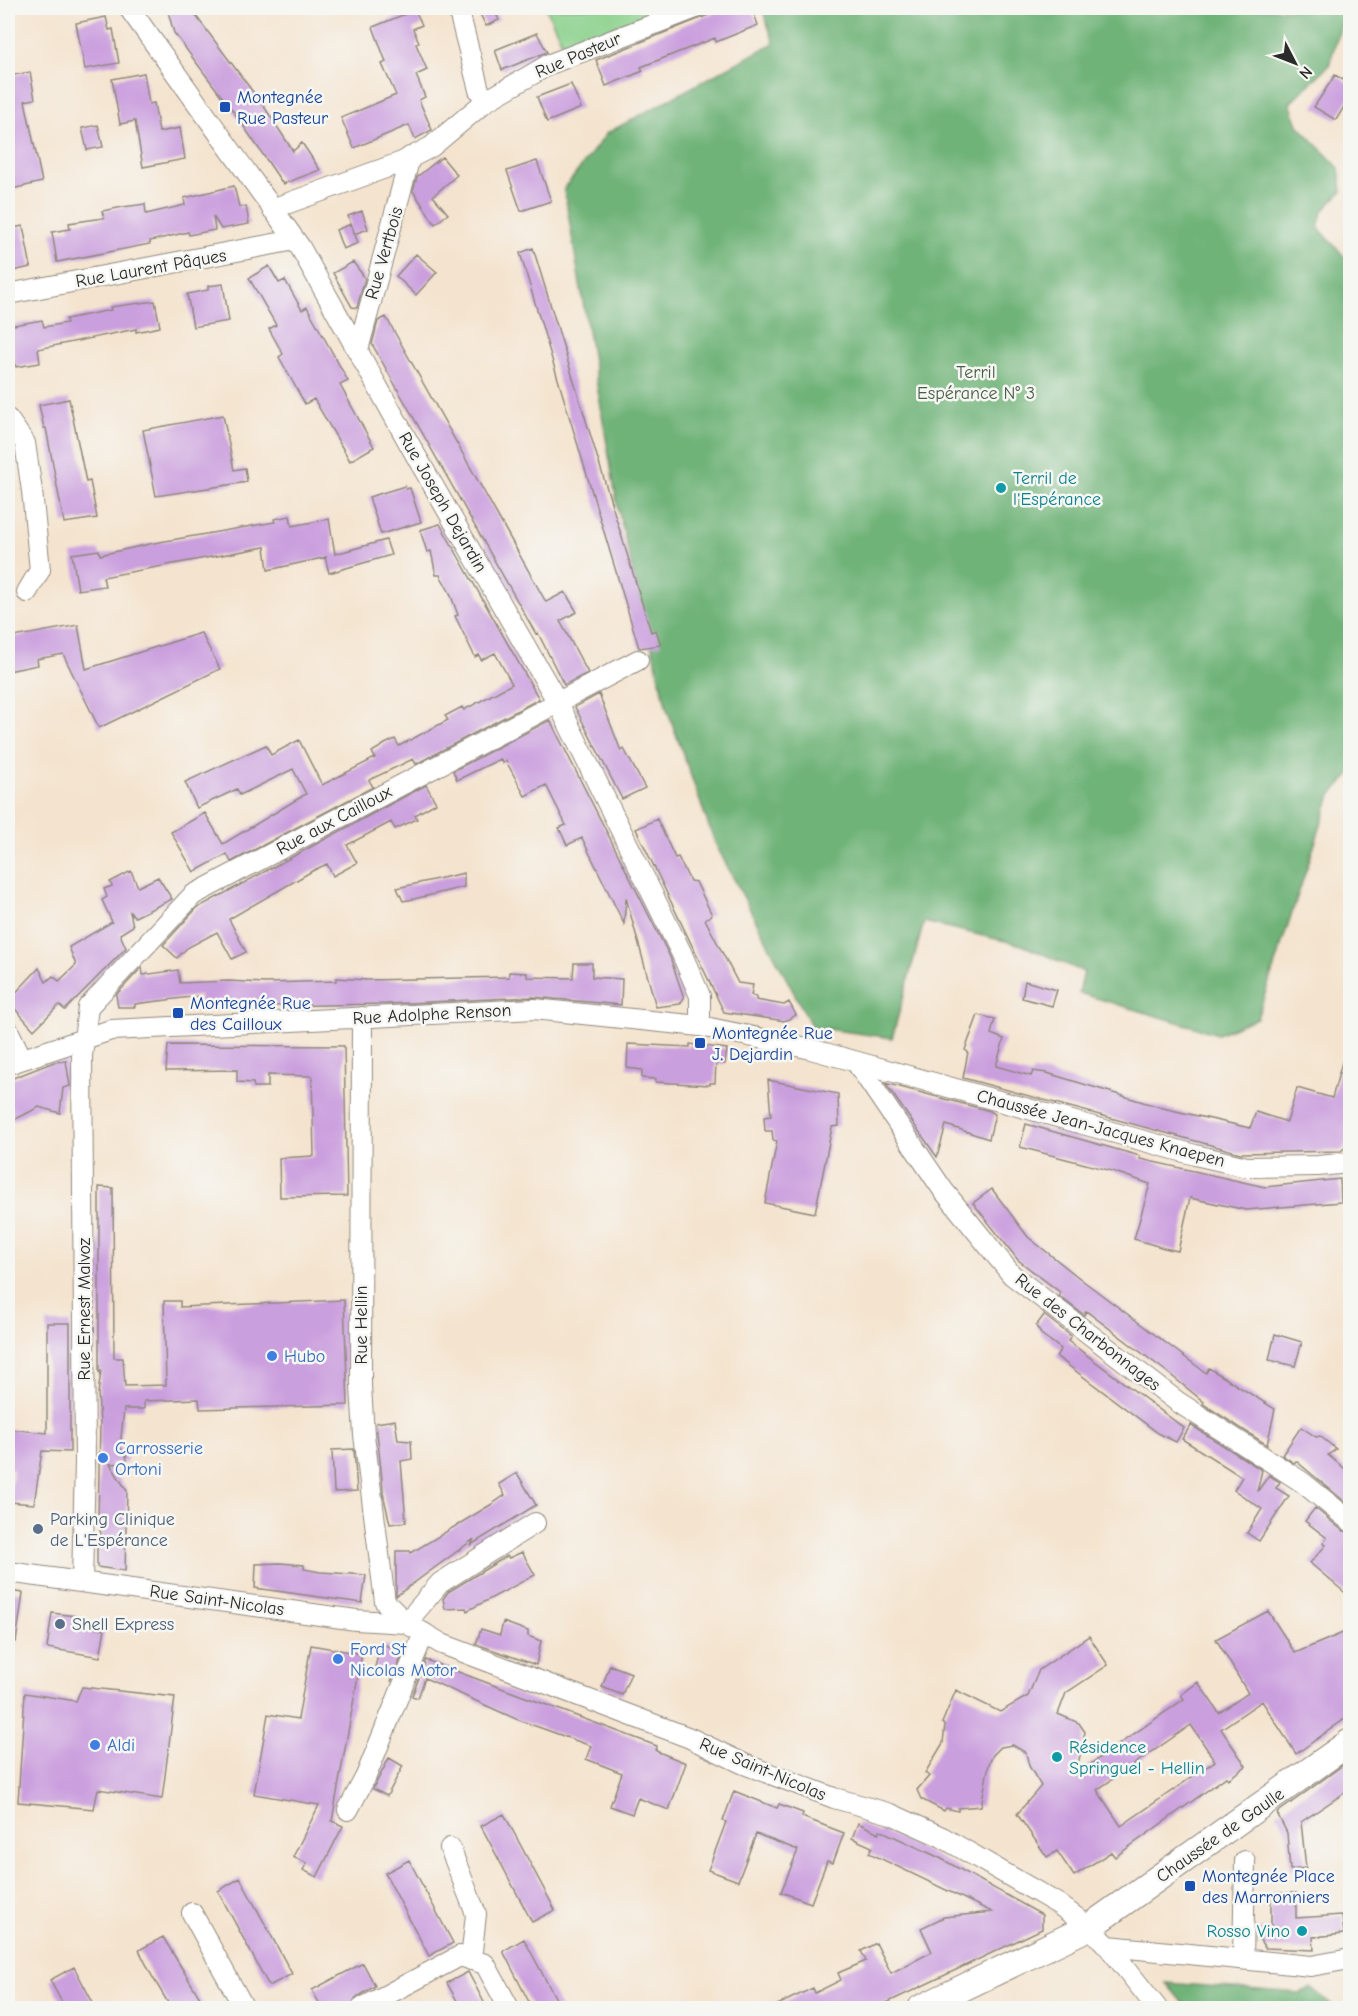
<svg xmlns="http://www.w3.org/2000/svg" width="1358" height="2016" viewBox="0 0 1358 2016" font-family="'Comic Neue',sans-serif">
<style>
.green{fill:#8bd18c;stroke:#5b7e5c;stroke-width:1.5}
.forest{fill:#70b378;stroke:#4e6f52;stroke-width:1.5}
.building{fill:#ca9fde;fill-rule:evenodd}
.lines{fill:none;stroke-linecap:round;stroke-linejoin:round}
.minor-casing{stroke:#90887d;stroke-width:22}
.major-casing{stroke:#90887d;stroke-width:28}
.minor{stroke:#fff;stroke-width:20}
.major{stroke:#fff;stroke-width:26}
.transit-dot{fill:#1a4fb4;stroke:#f6f6f2;stroke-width:2}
.culture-dot{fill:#0f9aa8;stroke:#f6f6f2;stroke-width:2}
.shop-dot{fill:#3f7fe0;stroke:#f6f6f2;stroke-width:2}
.service-dot{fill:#5c6f8a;stroke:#f6f6f2;stroke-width:2}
.labels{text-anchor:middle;stroke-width:5;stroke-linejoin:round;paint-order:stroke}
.street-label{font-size:18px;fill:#2b2b2b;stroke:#f6f6f2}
.transit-label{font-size:18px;fill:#164399;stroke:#f6f6f2;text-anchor:start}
.park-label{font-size:18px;fill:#485d48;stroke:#f6f6f2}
.culture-label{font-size:18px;fill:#0d838f;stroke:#f6f6f2;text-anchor:start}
.shop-label{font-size:18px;fill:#366cbe;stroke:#f6f6f2;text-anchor:start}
.service-label{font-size:18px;fill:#4e5e75;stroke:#f6f6f2;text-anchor:start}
</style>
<rect width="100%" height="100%" fill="#f6f6f2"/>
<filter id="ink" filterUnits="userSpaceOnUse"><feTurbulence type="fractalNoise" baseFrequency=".0167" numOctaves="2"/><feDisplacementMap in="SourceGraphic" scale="12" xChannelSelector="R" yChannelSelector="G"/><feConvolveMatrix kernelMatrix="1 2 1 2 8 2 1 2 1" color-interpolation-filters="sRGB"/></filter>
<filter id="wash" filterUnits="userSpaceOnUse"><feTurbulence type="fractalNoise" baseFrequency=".008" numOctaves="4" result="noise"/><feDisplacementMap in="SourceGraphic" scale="24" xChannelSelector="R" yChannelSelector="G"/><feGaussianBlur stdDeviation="1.35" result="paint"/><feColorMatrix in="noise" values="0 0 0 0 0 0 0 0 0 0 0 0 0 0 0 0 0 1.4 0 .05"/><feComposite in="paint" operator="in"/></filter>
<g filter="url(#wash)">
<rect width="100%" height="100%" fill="#f4e4cf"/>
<path class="green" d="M546 8H660L564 47Z"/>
<path class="forest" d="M762 8 1346 9 1329 65 1290 103 1298 125 1339 168 1342 191 1322 212 1318 227 1350 263V774L1331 795 1257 1018 1218 1034 1079 993 1084 972 1022 945 924 922 892 1038 812 1027 715 843 667 709 618 509 564 189 607 133 774 43Z
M1166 1983 1300 1993 1311 1988 1336 2008H1187Z"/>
<g id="blocks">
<path class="building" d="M167 8H190L265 108 293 151 302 143 320 170 283 184 238 118 174 33Z
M477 8H493L499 20 486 26Z
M726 8H752L758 25 716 42 715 38 679 52 641 67 643 71 606 86 596 60Z
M415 10 422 25 413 29 419 42 416 44 427 70 416 75 425 97 419 100 432 130 415 139 409 125 354 148 341 118 396 95 382 64 386 62 373 27Z
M106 17 109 30 113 29 119 63 85 69 76 23Z
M537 33 547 52 502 70 495 50Z
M30 72 35 99 25 101 42 182 8 190V76Z
M144 73 149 104 154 103 159 132 180 128 185 159 143 167 135 121 120 124 112 79Z
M1335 75 1350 84V97L1336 120 1314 107Z
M571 84 581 108 547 122 537 97Z
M98 125 103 147 87 150 82 128Z
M442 157 457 175 433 196 448 214 435 224 413 191 417 177Z
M537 161 551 201 521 211 507 171Z
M234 186 239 207 246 206 249 224 221 229 213 216 215 230 189 235 188 232 150 241V244L57 262 52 232 70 229 69 223 104 218 102 211 123 207 145 204 146 214 185 205 184 198Z
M362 211 368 229 354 234 348 216Z
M351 224 358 243 343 249 336 230Z
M23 226 31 267 8 272V229Z
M533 248 651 632 656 630 661 645 639 648 520 253Z
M416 254 437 272 416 295 396 276Z
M353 262 365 278 357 308 352 307 333 273Z
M269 266 279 283 285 280 302 310 307 307 348 381 340 385 374 447 350 461 314 399 305 404 279 357 283 354 269 329 276 325 249 278Z
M223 284 229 321 193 327 187 294 208 290V286Z
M155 301 160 327 136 332V329L38 349 40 363 16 367 8 326 42 320 44 327 67 323 66 319 111 310 110 307Z
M386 317 546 602 565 592 577 612 560 621 588 673 564 685 538 633 536 634 528 620 372 344 378 321Z
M69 399 86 482 90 481 97 518 64 523 46 428H44L39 405Z
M223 415 234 470 245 468 247 482 156 496 143 430Z
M405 486 406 489 410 488 421 522 381 534 369 497Z
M290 516 292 526 329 519 335 554 386 540 391 555 329 573 325 557H327L268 570 265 547 103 577 105 586 78 590 72 554 99 550 100 555 154 543 275 522 274 519Z
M440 524 539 699 416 764 413 759 369 780 373 787 231 862 227 854 194 872 171 832 205 813 223 844 306 794 293 769 240 795 237 789 197 808 185 782 266 745 271 755 299 740 322 785 375 758 372 752 385 744 395 739 399 746 448 720 445 716 462 707 464 710 512 684 495 653 481 660 479 655 475 657 455 616 458 615 450 593 440 575H436L431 551 427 552 420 530Z
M78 625 86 669 201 633 220 669 99 728 63 654 37 659 38 665 8 671V638Z
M599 694 621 751 624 749 645 788 622 799 575 707Z
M550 720 670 957 684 998 680 1004 656 1007 626 898 624 924 582 838 567 845 559 828 566 825 546 785 525 796 506 761 503 763 500 759 457 780 453 771Z
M426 785 436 803 415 815 417 819 395 829 391 822 347 845 357 863 333 876 327 864 314 870 229 919 246 952 232 959 217 932 187 948 177 958 163 945 197 908Z
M657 819 675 858 678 857 690 881 696 882 712 915 705 919 738 983 753 985 751 995 756 997V1000L784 1005 789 1002 796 1015 785 1021 724 1012 636 829Z
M131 871 138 887 158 877 172 899 135 917 130 912 133 926 120 934 126 948 65 1010 59 1005 34 1030 8 1001 39 968 46 982 53 976 59 981 76 965 69 947 112 922 102 900 107 897 104 889 112 886 110 882Z
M464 873V887L414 899 403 901 397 888Z
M574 963H592V977L622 979 621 1005 533 997 387 1004 199 1007V996L135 1004V1007H118L116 995 142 967 143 975 178 970 180 983 229 981 265 983 336 981V978L367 980 509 977V972L527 973V977L573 978Z
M1025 981 1057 990 1052 1006 1022 998Z
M978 1015 995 1019 991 1034 1004 1039 996 1066 1031 1076 1033 1071 1047 1073 1163 1108 1250 1128 1256 1112 1287 1122 1297 1088 1332 1098 1346 1048H1350V1135L1347 1146 1341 1151 1240 1153 963 1078 968 1052 965 1050Z
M628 1044 690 1047V1044L727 1049 725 1064 716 1063 715 1083H710V1085L655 1082 656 1079 642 1078V1070L627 1068Z
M168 1045 344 1046 347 1196 280 1197 279 1158 314 1156 312 1076 268 1075V1087H254L253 1083 237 1082V1070L166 1071Z
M66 1061 70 1086 63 1088 60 1113 39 1107 12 1121V1108L8 1109V1080L54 1062Z
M768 1080 838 1094 839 1126 832 1127 815 1213 765 1203 777 1141 773 1140 772 1131H765L764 1117 771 1116Z
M885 1083 990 1111 995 1114 989 1139 946 1125 937 1157Z
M1026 1124 1140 1156V1159L1265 1187 1340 1179 1341 1202 1246 1210 1190 1198 1178 1251 1164 1248 1134 1239 1150 1184 1112 1171 1020 1147Z
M99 1187 113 1188 114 1358H123L125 1386 166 1385 164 1301H180V1307L344 1300 348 1405 200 1409 199 1399 144 1401V1409H124L120 1448 126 1453 127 1463 110 1464 127 1491 125 1571 97 1567V1542H103L98 1522 100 1423 98 1394 101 1371 99 1372Z
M992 1189 1028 1237 1082 1280 1206 1373 1209 1368 1275 1409 1267 1445 1203 1404 1204 1402 1167 1372 1086 1311 1084 1315 1059 1296 1061 1293 1018 1260 973 1203Z
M1044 1315 1071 1336 1068 1341 1184 1428 1176 1442 1158 1433 1056 1356 1061 1349 1041 1334 1036 1326Z
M47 1323H70V1452L42 1451 34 1504 10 1502 13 1469H8V1429L47 1433Z
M1275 1334 1302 1342 1295 1366 1269 1360Z
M395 1420 398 1440 411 1441 412 1459 401 1461 406 1522 390 1524 384 1498 376 1423Z
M1191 1425 1262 1470 1257 1492 1269 1475 1280 1482 1276 1488 1289 1496 1259 1541 1247 1533 1262 1509 1234 1490 1242 1477 1182 1439Z
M1301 1427 1316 1437 1320 1436 1336 1449 1328 1455 1350 1473V1506L1296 1461 1294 1463 1282 1455Z
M354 1449 357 1491 334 1492 332 1450Z
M517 1473 536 1505 471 1545 474 1539 396 1596V1551H410L411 1553 492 1504 505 1495 499 1484Z
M1315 1508 1342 1530 1350 1533V1597L1310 1563 1326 1545 1323 1543 1327 1538 1305 1521Z
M522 1552 535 1575 467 1611 466 1608 445 1609 443 1599 448 1592 507 1556 509 1558Z
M280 1563 304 1565V1569L320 1572 366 1575 362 1603 255 1588 256 1564Z
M8 1591 23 1593 16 1642 8 1641Z
M1268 1611 1295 1653 1350 1630V1715L1296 1754 1262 1701 1221 1729 1246 1766 1228 1779 1226 1777 1115 1857 1111 1852 1074 1876 1057 1851 1047 1857 1017 1814 1041 1786 1029 1766 1026 1753 1013 1745 1001 1747 993 1755 989 1764 981 1806 958 1808V1811L946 1808 944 1811 921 1799 917 1790 929 1776 925 1773 943 1743 945 1725 942 1723 956 1690 1000 1712 1028 1696 1039 1670 1089 1636 1108 1665 1066 1693 1058 1714 1079 1723 1085 1732 1076 1774 1184 1699 1181 1695 1198 1682 1219 1713 1248 1693 1216 1639ZM1191 1725 1215 1761 1121 1826 1097 1790Z
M52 1613 76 1616 75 1624 105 1629 100 1657 47 1648Z
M503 1622 528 1631V1636L541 1641 536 1665 476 1644 481 1629 500 1635Z
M381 1644 404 1651 391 1682 394 1673 375 1667Z
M311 1645 362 1654 332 1821 343 1826 317 1877 303 1870 307 1863 293 1857 319 1805 254 1794 268 1714 298 1719Z
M426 1660 657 1746 656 1751 686 1763 669 1810 638 1798 632 1814 610 1806 622 1773 586 1759 591 1746 516 1719 425 1678 418 1698 412 1696Z
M610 1665 631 1673 622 1695 602 1687Z
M82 1687 175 1697 162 1799 98 1789 94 1809 18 1802 25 1693 76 1701Z
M389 1758 403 1766 387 1796 373 1789Z
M1350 1760V1789L1301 1822 1306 1868 1290 1870 1287 1833 1277 1813Z
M734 1791 777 1808 779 1804 803 1813 802 1817 844 1833 833 1863 827 1861 811 1903 781 1892 798 1850 756 1834 738 1881 708 1870 726 1822 723 1821Z
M504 1814 555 1910 532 1922 481 1826Z
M858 1823 879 1833 880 1830 940 1858 1042 1915V1929L876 2008H771L813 1988 815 1993 841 1980 838 1973 866 1961 861 1951 876 1943 891 1973 932 1952 921 1928 944 1917 992 1912 869 1853 872 1847 852 1838Z
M409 1860 453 1943 429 1956 385 1873Z
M240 1878 292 1974 269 1986 218 1891Z
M1271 1893H1296V1918L1342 1915 1344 1934 1313 1937 1314 1950 1265 1948 1260 1940V1929L1271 1928Z
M163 1937 200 1998 204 2008H171L152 1976 139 1950Z
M524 1939 550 1988 561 2008H533L528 2000 503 1951Z
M363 1963 375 1986 356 1998 350 2008H322L312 1990Z
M74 1967 92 2001 95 2008H65L50 1980Z
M468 1972 487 2008H461L447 1983Z"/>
</g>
</g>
<g filter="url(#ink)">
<use href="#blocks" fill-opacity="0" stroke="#90887d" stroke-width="1.5"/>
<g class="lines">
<defs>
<path id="minor" d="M129 8 300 247 415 454 557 701 681 952 700 996V1026
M458 8 479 90 486 101
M272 209 402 162 431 147 486 101 550 64 696 8
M8 294 295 240
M358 350 410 157
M8 419 25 443 32 491 40 570 27 592
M362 1017 361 1386 364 1435 385 1602 406 1623
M8 1030 22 1059
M856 1062 943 1190 1012 1275 1178 1402 1302 1482 1350 1521
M8 1064 111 1030 534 1009 700 1026 807 1048 1195 1155 1247 1167 1318 1166 1350 1163
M8 1572 356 1620 406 1623 442 1644 690 1738 744 1764 834 1798 891 1814 942 1837 1058 1904 1089 1927 1108 1946 1157 2008
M82 1582 85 1463 82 1056 88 1007 193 895 638 660
M406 1623 440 1583 535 1523
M348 1810 366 1776 424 1633
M450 1848 476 1914 471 1960
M192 1913 244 2008
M1108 1946 1311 1966 1350 1959
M1243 1959 1245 1861
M362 2008 460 1956 485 1964 509 2008"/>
<path id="major" d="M921 2008 1089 1927 1350 1742"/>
</defs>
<use href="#minor" class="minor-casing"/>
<use href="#major" class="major-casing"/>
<use href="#minor" class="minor"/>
<use href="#major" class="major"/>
</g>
</g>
<g class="transit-dot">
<rect x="219" y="101" width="12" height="12" rx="3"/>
<rect x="172" y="1007" width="12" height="12" rx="3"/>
<rect x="694" y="1037" width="12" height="12" rx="3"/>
<rect x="1184" y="1880" width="12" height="12" rx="3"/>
</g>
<g class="culture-dot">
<circle cx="1001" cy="488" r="6"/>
<circle cx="1057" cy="1757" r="6"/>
<circle cx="1302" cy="1931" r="6"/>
</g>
<g class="shop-dot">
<circle cx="272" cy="1356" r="6"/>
<circle cx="103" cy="1458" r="6"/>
<circle cx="338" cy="1659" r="6"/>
<circle cx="95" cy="1745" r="6"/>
</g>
<g class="service-dot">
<circle cx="38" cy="1529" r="6"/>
<circle cx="60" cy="1624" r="6"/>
</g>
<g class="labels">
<g class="street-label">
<text transform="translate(578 55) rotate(-23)" y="6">Rue Pasteur</text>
<text transform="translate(384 253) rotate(-74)" y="6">Rue Vertbois</text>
<text transform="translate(151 268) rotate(-10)" y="6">Rue Laurent Pâques</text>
<text transform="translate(443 502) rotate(60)" y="6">Rue Joseph Dejardin</text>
<text transform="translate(334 820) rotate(-28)" y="6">Rue aux Cailloux</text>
<text transform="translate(432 1014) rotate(-3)" y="6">Rue Adolphe Renson</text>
<text transform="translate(1101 1128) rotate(15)" y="6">Chaussée Jean-Jacques Knaepen</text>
<text transform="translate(84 1309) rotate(-90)" y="6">Rue Ernest Malvoz</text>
<text transform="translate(361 1325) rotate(-90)" y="6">Rue Hellin</text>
<text transform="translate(1088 1332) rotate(38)" y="6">Rue des Charbonnages</text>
<text transform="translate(217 1600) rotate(8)" y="6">Rue Saint-Nicolas</text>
<text transform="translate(763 1769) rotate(23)" y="6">Rue Saint-Nicolas</text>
<text transform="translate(1220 1835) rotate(-35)" y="6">Chaussée de Gaulle</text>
</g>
<g class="transit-label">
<text x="237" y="103">Montegnée<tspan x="237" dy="21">Rue Pasteur</tspan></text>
<text x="190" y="1009">Montegnée Rue<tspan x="190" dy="21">des Cailloux</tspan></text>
<text x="712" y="1039">Montegnée Rue<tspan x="712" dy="21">J. Dejardin</tspan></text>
<text x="1202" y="1882">Montegnée Place<tspan x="1202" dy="21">des Marronniers</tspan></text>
</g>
<g class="park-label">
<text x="976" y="378">Terril<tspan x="976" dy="21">Espérance N° 3</tspan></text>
</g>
<g class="culture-label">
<text x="1013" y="484">Terril de<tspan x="1013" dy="21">l'Espérance</tspan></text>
<text x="1069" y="1753">Résidence<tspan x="1069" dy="21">Springuel - Hellin</tspan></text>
<text x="1290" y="1937" text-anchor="end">Rosso Vino</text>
</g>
<g class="shop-label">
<text x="284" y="1362">Hubo</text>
<text x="115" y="1454">Carrosserie<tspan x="115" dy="21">Ortoni</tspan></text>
<text x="350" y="1655">Ford St<tspan x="350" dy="21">Nicolas Motor</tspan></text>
<text x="107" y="1751">Aldi</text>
</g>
<g class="service-label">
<text x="50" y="1525">Parking Clinique<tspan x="50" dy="21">de L'Espérance</tspan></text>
<text x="72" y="1630">Shell Express</text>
</g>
</g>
<rect width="1358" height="2016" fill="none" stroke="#f6f6f2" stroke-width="30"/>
<g transform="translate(1295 63) rotate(132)" stroke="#f6f6f2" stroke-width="4.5" paint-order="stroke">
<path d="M0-4.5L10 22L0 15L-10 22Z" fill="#2b2b2b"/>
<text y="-9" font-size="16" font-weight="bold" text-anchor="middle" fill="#2b2b2b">N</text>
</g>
</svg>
